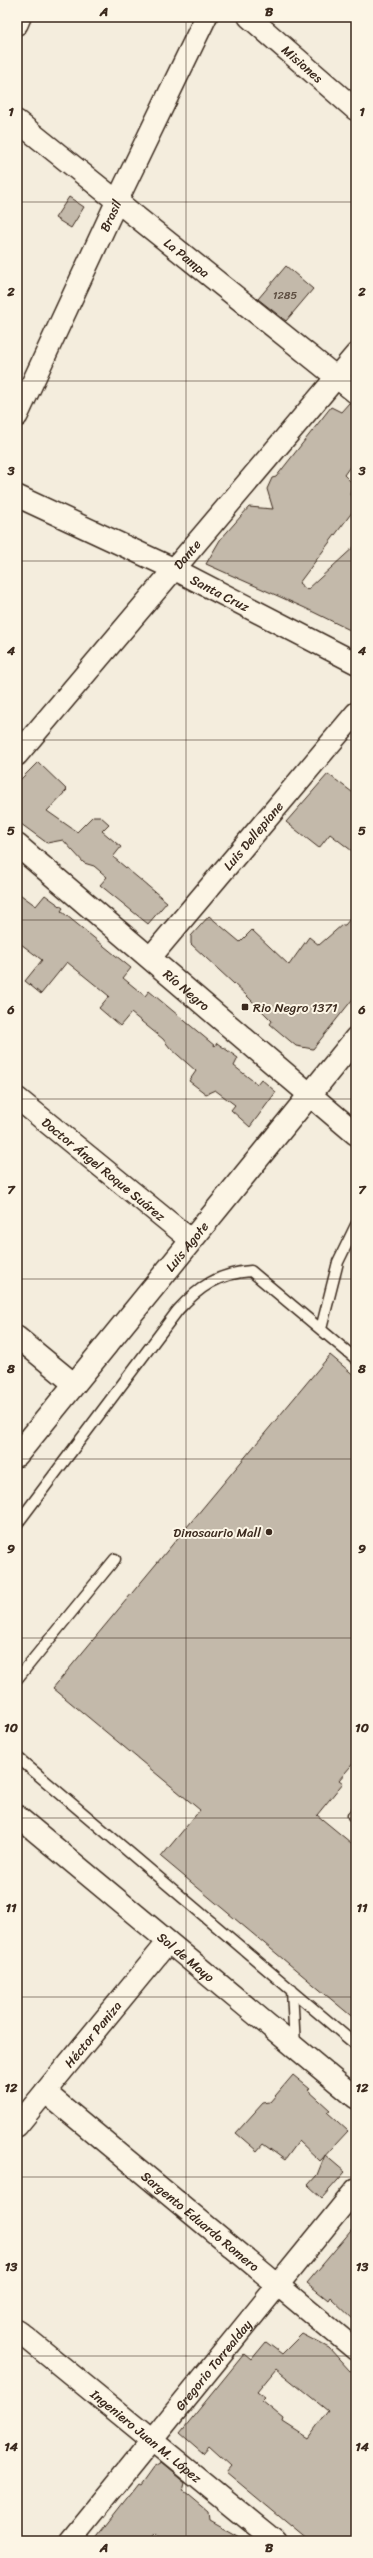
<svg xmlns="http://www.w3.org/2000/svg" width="373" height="2558" viewBox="0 0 373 2558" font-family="Sriracha,sans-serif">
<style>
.building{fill:#c3b9aa;stroke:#3b2a1e;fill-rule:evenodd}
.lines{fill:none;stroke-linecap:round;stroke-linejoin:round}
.lane-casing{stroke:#3b2a1e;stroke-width:13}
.street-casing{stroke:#3b2a1e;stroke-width:24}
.secondary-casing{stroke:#3b2a1e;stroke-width:25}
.lane{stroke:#fcf5e5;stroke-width:10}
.street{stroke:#fcf5e5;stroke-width:21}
.secondary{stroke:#fcf5e5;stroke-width:22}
.grid{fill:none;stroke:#3b2a1e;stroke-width:1;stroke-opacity:0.55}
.poi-dot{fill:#3b2a1e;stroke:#fcf5e5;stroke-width:1.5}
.labels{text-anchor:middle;stroke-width:4;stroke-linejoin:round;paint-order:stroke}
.number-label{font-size:11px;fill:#5d4e41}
.street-label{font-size:13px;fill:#3b2a1e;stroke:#fcf5e5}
.poi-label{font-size:13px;fill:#3b2a1e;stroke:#fcf5e5;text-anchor:start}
.neatline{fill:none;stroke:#3b2a1e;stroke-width:1.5}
.grid-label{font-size:13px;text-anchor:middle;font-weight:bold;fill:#3b2a1e}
</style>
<rect width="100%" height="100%" fill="#f4eddd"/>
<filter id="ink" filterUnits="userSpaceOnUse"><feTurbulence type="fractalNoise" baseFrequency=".025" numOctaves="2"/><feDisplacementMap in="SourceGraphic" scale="8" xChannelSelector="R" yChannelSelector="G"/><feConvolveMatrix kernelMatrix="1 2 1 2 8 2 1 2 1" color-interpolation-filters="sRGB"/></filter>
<g filter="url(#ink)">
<path class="building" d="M69 197 84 207 71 228 55 218Z
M286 266 313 289 286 321 258 299Z
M349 403 356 405V458L344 475 352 483 350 495 356 501V507L299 583 307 590 356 545V633L305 608 206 564 220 540 249 507 273 509 267 489 272 478 276 477 331 407 341 412Z
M38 762 67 790 47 811 77 832 93 816H100L109 824 102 831 121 847 113 857 167 902 148 924 100 885 107 877 94 866 84 863 63 840 47 843 17 821V783Z
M328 774 356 795V854L330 834 319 848 286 822Z
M17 892 36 906 45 895 63 908 61 911 131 968 123 978 145 996 149 991 215 1046 217 1043 238 1058 234 1066 257 1084 261 1079 276 1092 250 1127 231 1110 235 1105 215 1090 206 1094 189 1081 196 1071 170 1048 163 1039 131 1013 120 1026 99 1008 109 996 67 962 41 994 25 981 42 960 17 941Z
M356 912V995L313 1049 296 1046 270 1024 272 1021 247 996 191 944V936L209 916 240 942 252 930 289 965 309 937 319 945 342 925H345Z
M330 1355 356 1377V1760L339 1780 343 1783 317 1815 356 1847V2020L161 1857 200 1810 53 1688Z
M293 2075 310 2089 308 2090 330 2110 327 2112 348 2131 320 2161 299 2141 285 2160 263 2144 257 2151 236 2133 263 2103 270 2102Z
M325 2155 345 2172 322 2198 308 2185 317 2175Z
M356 2225V2265L351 2271 356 2277V2322L330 2297 328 2300 307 2283Z
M302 2334 329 2348 350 2371 356 2369V2541H309L226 2472 231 2466 209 2446 203 2453 180 2433 244 2354 251 2360 266 2342 282 2354ZM276 2369 328 2411 308 2438 283 2422 284 2419 262 2401 265 2398 257 2392Z
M161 2463 185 2483 183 2491 208 2512 209 2520 246 2541H166L157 2533 149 2541H94L138 2485 140 2486 153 2468Z"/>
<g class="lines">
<defs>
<path id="lane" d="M321 1329 338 1262 356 1225
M17 1524 178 1310C199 1287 219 1273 251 1271L356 1359
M17 1679 115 1559
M17 1757 356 2045
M353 1816 356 1812
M292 1990 295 2046"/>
<g id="street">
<path id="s1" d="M249 17 356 110"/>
<path d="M17 24 20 17"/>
<path id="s2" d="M17 121 356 393"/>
<path id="s3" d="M17 416 117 201 206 17"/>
<path id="s4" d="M17 496 174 569 356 663"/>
<path id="s5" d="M17 755 356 354"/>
<path id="s6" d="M150 958 356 713"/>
<path id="s7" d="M17 1098 191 1240"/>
<path d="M17 1337 74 1384"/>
<path id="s8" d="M17 1816 356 2098"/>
<path id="s9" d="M45 2092 356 2350"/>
<path id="s10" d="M17 2126 168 1942"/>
<path id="s11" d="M17 2330 275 2541"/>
<path id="s12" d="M70 2541 356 2189"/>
</g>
<g id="secondary">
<path id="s13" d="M17 845 356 1134"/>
<path id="s14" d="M17 1455 356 1038"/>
</g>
</defs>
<use href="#lane" class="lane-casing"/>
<use href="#street" class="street-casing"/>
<use href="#secondary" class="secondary-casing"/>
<use href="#lane" class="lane"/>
<use href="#street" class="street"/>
<use href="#secondary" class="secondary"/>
</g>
</g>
<path class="grid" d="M186 17V2541M17 202H356M17 381H356M17 561H356M17 740H356M17 920H356M17 1099H356M17 1279H356M17 1459H356M17 1638H356M17 1818H356M17 1997H356M17 2177H356M17 2356H356"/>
<g class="poi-dot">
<rect x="241" y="1003" width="8" height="8" rx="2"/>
<circle cx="269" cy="1532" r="4"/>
</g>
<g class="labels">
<g class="number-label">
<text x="285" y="299">1285</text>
</g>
<g class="street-label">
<text dy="5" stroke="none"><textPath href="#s1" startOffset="71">Misiones</textPath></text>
<text dy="5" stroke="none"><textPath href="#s3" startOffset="221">Brasil</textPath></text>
<text dy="5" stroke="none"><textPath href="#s2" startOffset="218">La Pampa</textPath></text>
<text dy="5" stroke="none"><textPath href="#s5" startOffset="263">Dante</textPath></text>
<text dy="5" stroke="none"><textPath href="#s4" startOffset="225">Santa Cruz</textPath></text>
<text dy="5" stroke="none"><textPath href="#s6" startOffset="160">Luis Dellepiane</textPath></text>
<text dy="5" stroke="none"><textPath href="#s13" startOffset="223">Río Negro</textPath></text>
<text dy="5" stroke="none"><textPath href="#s7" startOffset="112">Doctor Ángel Roque Suárez</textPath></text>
<text dy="5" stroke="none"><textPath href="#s14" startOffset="269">Luis Agote</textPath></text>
<text dy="5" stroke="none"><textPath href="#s8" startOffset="220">Sol de Mayo</textPath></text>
<text dy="5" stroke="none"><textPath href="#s10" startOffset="119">Héctor Paniza</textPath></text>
<text dy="5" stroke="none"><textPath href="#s9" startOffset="202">Sargento Eduardo Romero</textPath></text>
<text dy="5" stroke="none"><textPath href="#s12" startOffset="227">Gregorio Torrealday</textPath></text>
<text dy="5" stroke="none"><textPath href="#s11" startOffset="167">Ingeniero Juan M. López</textPath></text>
</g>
<g class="poi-label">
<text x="253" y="1012">Rio Negro 1371</text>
<text x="261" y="1537" text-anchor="end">Dinosaurio Mall</text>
</g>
</g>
<rect width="373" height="2558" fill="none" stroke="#fcf5e5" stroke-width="44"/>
<rect x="22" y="22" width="329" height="2514" class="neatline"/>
<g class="grid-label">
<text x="104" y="16">A</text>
<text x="269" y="16">B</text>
<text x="11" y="116">1</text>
<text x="362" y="116">1</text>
<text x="11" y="296">2</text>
<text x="362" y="296">2</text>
<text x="11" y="475">3</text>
<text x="362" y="475">3</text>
<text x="11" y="655">4</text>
<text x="362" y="655">4</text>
<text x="11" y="835">5</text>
<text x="362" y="835">5</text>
<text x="11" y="1014">6</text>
<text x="362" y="1014">6</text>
<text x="11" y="1194">7</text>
<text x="362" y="1194">7</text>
<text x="11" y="1373">8</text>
<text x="362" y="1373">8</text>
<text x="11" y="1553">9</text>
<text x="362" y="1553">9</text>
<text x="11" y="1732">10</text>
<text x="362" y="1732">10</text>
<text x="11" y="1912">11</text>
<text x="362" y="1912">11</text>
<text x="11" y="2092">12</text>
<text x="362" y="2092">12</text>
<text x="11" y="2271">13</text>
<text x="362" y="2271">13</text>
<text x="11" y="2451">14</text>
<text x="362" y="2451">14</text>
<text x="104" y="2552">A</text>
<text x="269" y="2552">B</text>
</g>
</svg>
